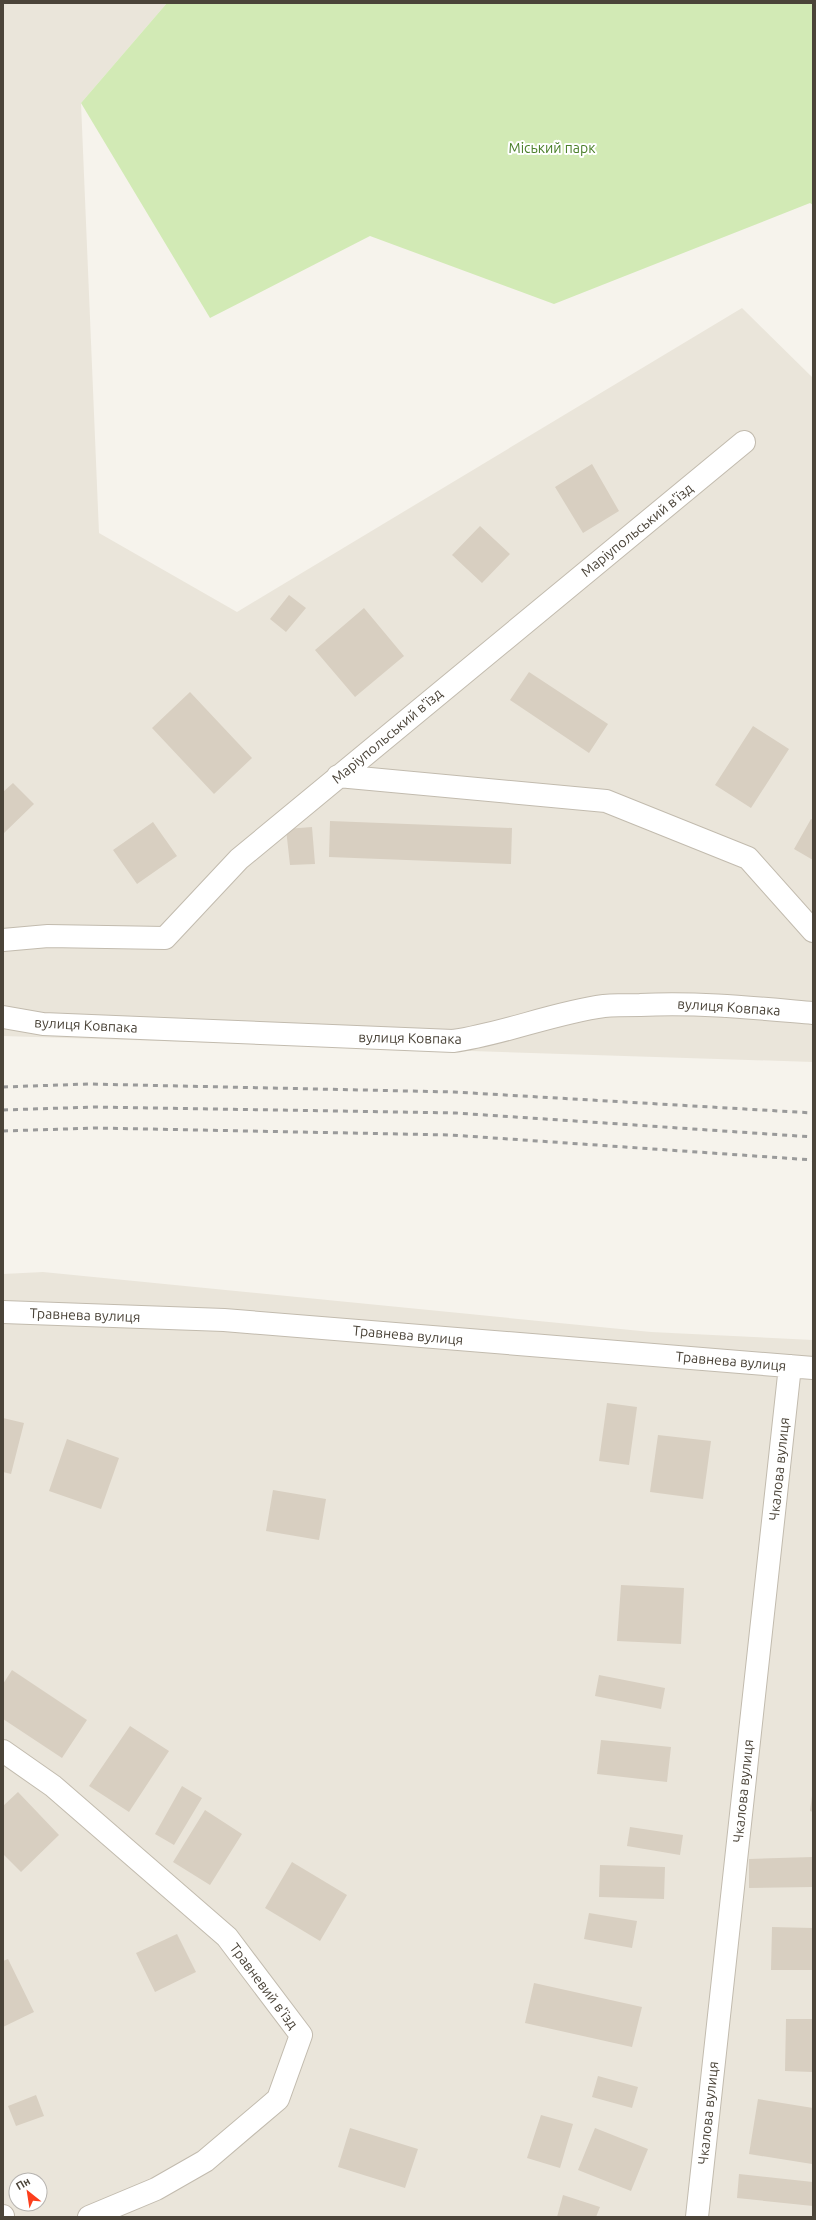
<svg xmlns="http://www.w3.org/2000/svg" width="816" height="2220" viewBox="0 0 816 2220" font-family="Ubuntu,sans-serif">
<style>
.residential{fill:#eae5da;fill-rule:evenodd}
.green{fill:#d2eab5}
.building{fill:#d8cfc1}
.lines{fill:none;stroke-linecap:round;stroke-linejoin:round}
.minor-casing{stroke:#c2bbae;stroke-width:24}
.minor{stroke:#fff;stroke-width:22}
.rail{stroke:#9a9a9a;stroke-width:3;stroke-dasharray:5 5;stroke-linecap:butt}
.labels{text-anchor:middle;stroke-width:4;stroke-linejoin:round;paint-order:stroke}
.park-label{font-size:14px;fill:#4a7f2a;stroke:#fff}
.street-label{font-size:14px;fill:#4b4439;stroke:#fff}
</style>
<rect width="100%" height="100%" fill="#f6f3ec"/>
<path class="residential" d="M3 3H167L81 103 99 533 237 612 742 308 813 378V1062L3 1036Z
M43 1272 651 1332 813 1340V2217H3V1274ZM16 2180H40V2204H16Z"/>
<path class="green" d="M167 3H813V205L810 203 554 304 370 236 210 318 81 103Z"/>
<path class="building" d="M592 464 619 511 583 533 555 487Z
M480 526 510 554 482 583 452 555Z
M289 595 306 608 286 632 270 619Z
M364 608 404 656 355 697 315 650Z
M529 672 608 724 589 753 510 700Z
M190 692 252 758 214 794 152 728Z
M753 726 789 749 751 808 715 785Z
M13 783 34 804 3 834V792Z
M811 819 813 820V860L794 849Z
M330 821 512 828 511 864 329 857Z
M153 822 177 856 137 884 113 850Z
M312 827 315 864 290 865 286 829Z
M607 1403 637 1407 629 1465 599 1461Z
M3 1418 24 1423 11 1474 3 1472Z
M658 1435 711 1441 703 1499 650 1492Z
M67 1439 119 1458 101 1509 49 1491Z
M273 1490 326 1499 319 1540 266 1531Z
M621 1585 684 1588 681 1644 617 1641Z
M12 1670 87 1720 62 1758 3 1719V1684Z
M599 1675 665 1688 661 1709 595 1696Z
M130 1726 169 1751 129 1812 89 1786Z
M601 1740 671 1747 667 1782 597 1774Z
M182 1786 202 1798 174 1845 155 1834Z
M18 1792 59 1835 21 1872 3 1854V1806Z
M812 1796H813V1812L810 1811Z
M205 1810 242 1834 210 1885 173 1862Z
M630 1827 683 1835 680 1855 627 1846Z
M813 1857V1887L749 1888V1859Z
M292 1862 347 1895 320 1941 265 1908Z
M600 1865 665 1867 664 1899 599 1897Z
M589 1913 637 1921 632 1948 584 1939Z
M772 1927 813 1928V1970H771Z
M177 1934 196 1972 155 1992 136 1953Z
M8 1959 34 2012 3 2027V1961Z
M534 1983 642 2007 632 2047 525 2023Z
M786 2019H813V2072L785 2071Z
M598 2076 638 2087 632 2108 592 2097Z
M36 2095 44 2116 16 2126 8 2106Z
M758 2099 813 2108 812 2164 749 2154Z
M541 2115 573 2124 560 2168 527 2158Z
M350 2128 418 2149 405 2188 338 2167Z
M595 2128 648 2149 631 2191 578 2170Z
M739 2174 813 2182V2206L737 2198Z
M563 2195 600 2207 596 2217H557Z"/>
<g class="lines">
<defs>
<path id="minor" d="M338 776 606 801 748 858 813 931
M3 940 48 936 165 938 239 859 744 442
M3 1017 43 1024 453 1041C504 1034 552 1013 604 1006 615 1005 628 1005 640 1005 698 1002 755 1008 813 1013
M3 1312 224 1320 813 1368
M3 1751 53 1786 227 1937 301 2035 278 2099 205 2161 156 2189 89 2217
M3 2216V2217
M697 2217 790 1366"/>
</defs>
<use href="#minor" class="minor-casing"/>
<use href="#minor" class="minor"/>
<path class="rail" d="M3 1087 88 1084 454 1092 813 1113
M3 1110 95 1107 456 1113 813 1137
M3 1131 96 1128 451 1135 813 1160"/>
</g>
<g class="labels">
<g class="park-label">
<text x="552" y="153">Міський парк</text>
</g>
<g class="street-label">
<text transform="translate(637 530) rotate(-39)" y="5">Маріупольський в'їзд</text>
<text transform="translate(387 736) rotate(-40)" y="5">Маріупольський в'їзд</text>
<text transform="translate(729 1007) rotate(4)" y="5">вулиця Ковпака</text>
<text transform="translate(86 1025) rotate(3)" y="5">вулиця Ковпака</text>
<text transform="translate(410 1038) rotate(1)" y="5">вулиця Ковпака</text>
<text transform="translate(85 1315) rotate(2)" y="5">Травнева вулиця</text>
<text transform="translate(408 1335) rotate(5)" y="5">Травнева вулиця</text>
<text transform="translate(731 1361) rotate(5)" y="5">Травнева вулиця</text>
<text transform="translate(779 1469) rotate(-84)" y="5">Чкалова вулиця</text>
<text transform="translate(743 1791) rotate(-84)" y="5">Чкалова вулиця</text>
<text transform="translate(264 1986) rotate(53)" y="5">Травневий в'їзд</text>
<text transform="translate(708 2113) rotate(-84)" y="5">Чкалова вулиця</text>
</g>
</g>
<rect width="816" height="2220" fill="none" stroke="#4b4439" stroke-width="8"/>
<g transform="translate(28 2192) rotate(330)"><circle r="19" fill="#ffffff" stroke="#b7b4b0"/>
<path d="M0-3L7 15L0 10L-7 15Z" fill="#fc3f1d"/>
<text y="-6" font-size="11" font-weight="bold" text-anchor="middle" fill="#4b4439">Пн</text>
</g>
</svg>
